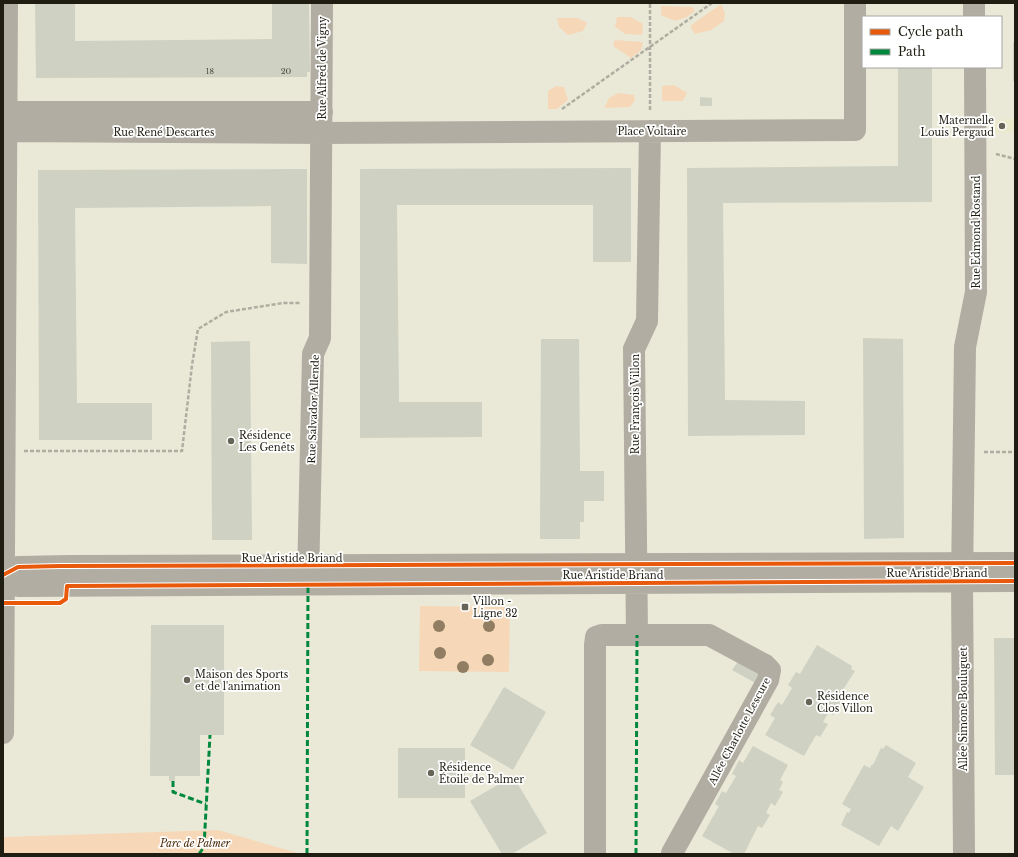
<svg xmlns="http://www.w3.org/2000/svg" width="1018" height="857" viewBox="0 0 1018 857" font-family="'Libre Baskerville',serif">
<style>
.built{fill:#ebe9cb}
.green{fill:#f6d8b9}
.building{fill:#cfd1c3}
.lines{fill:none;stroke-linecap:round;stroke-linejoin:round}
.path{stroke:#afada1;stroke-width:2.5;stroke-dasharray:4 2;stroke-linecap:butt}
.minor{stroke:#b1ada2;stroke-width:22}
.quiet{stroke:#00873e;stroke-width:3;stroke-dasharray:6 3;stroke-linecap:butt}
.cycleway-casing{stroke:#fff;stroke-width:6}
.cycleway{stroke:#e8590c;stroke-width:4}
.tree{fill:#917d61}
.poi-dot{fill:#666457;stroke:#fff;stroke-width:1.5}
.labels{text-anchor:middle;stroke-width:3.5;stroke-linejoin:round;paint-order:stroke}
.number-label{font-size:8px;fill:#4e4d41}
.street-label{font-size:10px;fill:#1f1d12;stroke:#fff}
.poi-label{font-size:10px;fill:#1f1d12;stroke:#fff;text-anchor:start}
.park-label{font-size:10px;font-style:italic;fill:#482401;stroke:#fff}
</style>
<rect width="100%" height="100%" fill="#eae9d7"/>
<path class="built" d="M1015 119V132L988 133 989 120Z"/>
<path class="green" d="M721 4 725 13 724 21 711 30 695 34 690 26Z
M661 6 693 7 695 11 687 17 675 21 661 15Z
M617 17H630L643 24 642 35 625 34 615 27Z
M557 18H578L587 23 583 31 568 35 559 27Z
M615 40 643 42 641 50 631 58 613 46Z
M674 85 687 93 683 101H662V86Z
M556 86 564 87 568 100 557 109H548V91Z
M619 93 634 95 635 100 630 107 604 108 609 98Z
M420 606 510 607 509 672 419 671Z
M218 830 301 854H3V837Z"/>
<path class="building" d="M35 3H75V41L272 39V3H309L310 72H307V77L36 78Z
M1013 42H1015V81H1013Z
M898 67H932V202L723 203 725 400 805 401V435L688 436 687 168 898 166Z
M700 97 712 98V106H700Z
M631 168V262H593V205H397L399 402H482V437L360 438V169Z
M307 169V264L271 263V206L75 208 77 403H152V440H39L38 170Z
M863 338 903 339 904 538 864 539Z
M541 339H579L580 471H604V501H584V522H580V539H540Z
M250 341 252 540H212L211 342Z
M151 625H224V735H200V776H175V781H169V776H150Z
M994 638H1015V775H995Z
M817 645 852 666 851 669 855 671 837 699 841 701 833 715 829 712 823 722 828 724 820 737 816 735 804 756 765 735 775 718 770 715 778 702 782 705 792 688 788 685 796 672 800 674Z
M739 660 763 674 757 684 732 670Z
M504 687 546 712 513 770 470 745Z
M886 745 916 763 908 777 924 787 898 831 891 826 879 846 841 825 847 812 849 813 851 809 842 804 864 765 870 768 872 764 873 765 881 748 883 749Z
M753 746 788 765 780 780 783 782 779 790 783 792 775 806 771 803 766 813 770 815 762 828 758 826 744 854H734L702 836 719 806 715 804 722 791 726 793 736 776 732 774 739 760 743 763Z
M398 748H465V798H398Z
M513 776 547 833 512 854H502L470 801Z"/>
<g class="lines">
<path class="path" d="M562 109 712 3
M650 110V3
M996 154 1015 159
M24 451H182L192 365 198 329 226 312 283 303H300
M984 452H1015"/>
<path class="minor" d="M974 3V17
M6 112H322
M6 131 322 133 855 130V3
M3 573 18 567 70 566 1015 563
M4 573 18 586 1015 581
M308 581 313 354 320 338 322 3
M637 635 634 349 647 321 650 131
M3 733 7 3
M595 854V645L596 637 602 635H709L765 665 770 670 768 680 672 853
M964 854 962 581 965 347 976 292 975 67"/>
<path class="quiet" d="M173 781V792L206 804
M199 854 204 847 210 735
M307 854 308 584
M636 854 637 635"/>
<defs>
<path id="cycleway" d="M3 575 18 567 60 566 1015 563
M3 603H60L66 599 67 586 1015 581"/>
</defs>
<use href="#cycleway" class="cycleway-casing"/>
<use href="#cycleway" class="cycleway"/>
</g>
<g class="tree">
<circle cx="439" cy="626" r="6"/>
<circle cx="489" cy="626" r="6"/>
<circle cx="440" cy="653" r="6"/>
<circle cx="488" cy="660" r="6"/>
<circle cx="463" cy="667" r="6"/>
</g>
<g class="poi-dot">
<circle cx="1002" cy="126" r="4"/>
<circle cx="231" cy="441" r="4"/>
<rect x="461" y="603" width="8" height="8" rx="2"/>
<circle cx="187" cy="680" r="4"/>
<circle cx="809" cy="702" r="4"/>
<circle cx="431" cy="773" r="4"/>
</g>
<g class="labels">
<g class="number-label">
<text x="210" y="74">18</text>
<text x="286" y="74">20</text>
</g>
<g class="street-label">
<text transform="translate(322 68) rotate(-90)" y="4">Rue Alfred de Vigny</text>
<text x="652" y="135">Place Voltaire</text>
<text x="164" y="136">Rue René Descartes</text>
<text transform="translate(976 232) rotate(-90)" y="4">Rue Edmond Rostand</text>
<text transform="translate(635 404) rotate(-90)" y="4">Rue François Villon</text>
<text transform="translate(313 409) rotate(-88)" y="4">Rue Salvador Allende</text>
<text x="292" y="562">Rue Aristide Briand</text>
<text x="937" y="577">Rue Aristide Briand</text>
<text x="613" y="579">Rue Aristide Briand</text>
<text transform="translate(963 709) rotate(-90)" y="4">Allée Simone Bouluguet</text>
<text transform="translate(739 731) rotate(-62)" y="4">Allée Charlotte Lescure</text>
</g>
<g class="poi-label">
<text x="994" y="124" text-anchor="end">Maternelle<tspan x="994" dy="12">Louis Pergaud</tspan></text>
<text x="239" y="439">Résidence<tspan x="239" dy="12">Les Genêts</tspan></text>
<text x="473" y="605">Villon -<tspan x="473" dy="12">Ligne 32</tspan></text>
<text x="195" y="678">Maison des Sports<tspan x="195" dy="12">et de l'animation</tspan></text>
<text x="817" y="700">Résidence<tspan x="817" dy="12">Clos Villon</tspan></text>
<text x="439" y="771">Résidence<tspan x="439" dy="12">Étoile de Palmer</tspan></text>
</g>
<g class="park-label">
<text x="195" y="847">Parc de Palmer</text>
</g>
</g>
<rect width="1018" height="857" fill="none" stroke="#1f1d12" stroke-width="8"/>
<rect x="862" y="16" width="140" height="52" fill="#ffffff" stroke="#a5a5a0"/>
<rect x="870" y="29" width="20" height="6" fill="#e8590c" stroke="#a5a5a0"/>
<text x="898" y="36" font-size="12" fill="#1f1d12">Cycle path</text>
<rect x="870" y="49" width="20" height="6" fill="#00873e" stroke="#a5a5a0"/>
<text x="898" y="56" font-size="12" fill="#1f1d12">Path</text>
</svg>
